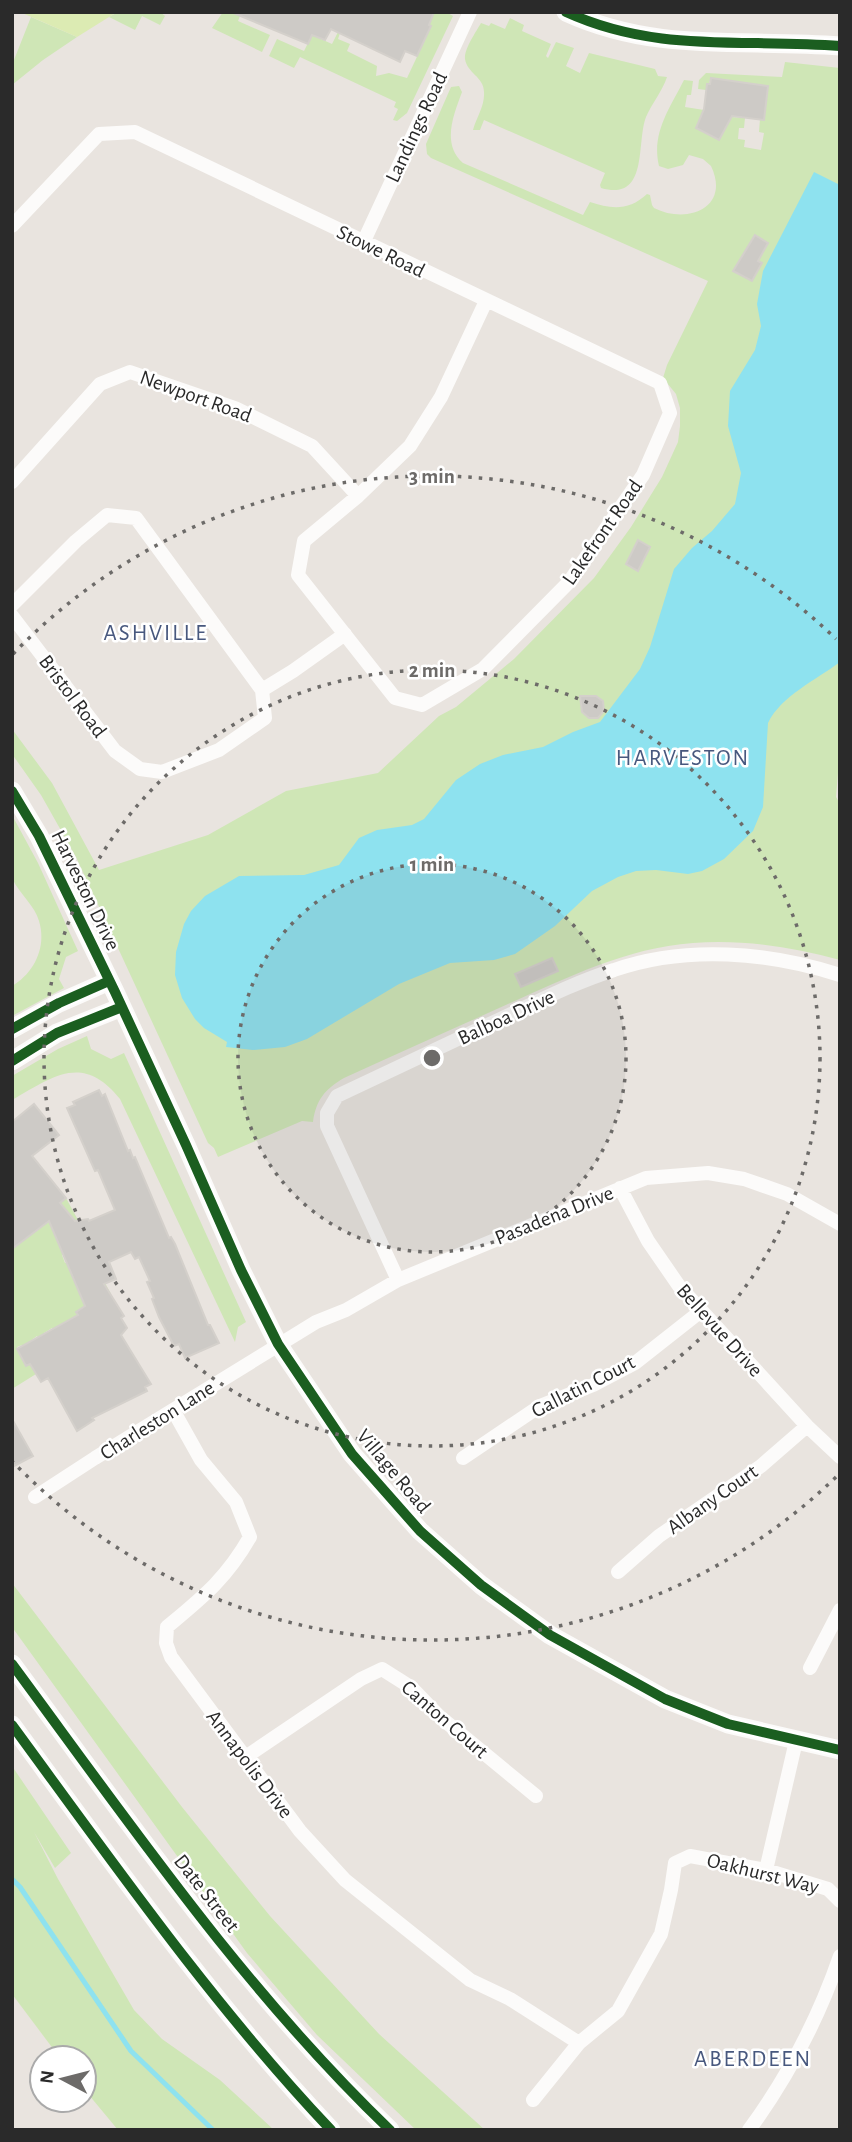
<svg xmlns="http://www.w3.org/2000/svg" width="852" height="2142" viewBox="0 0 852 2142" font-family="'Alegreya Sans',sans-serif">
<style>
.green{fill:#cfe6b6}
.pitch{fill:#dcebb3}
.water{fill:#8ee2ef}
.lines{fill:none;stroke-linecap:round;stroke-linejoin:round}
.stream{stroke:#8ee2ef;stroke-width:5}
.building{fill:#cdcac6;stroke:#d4d0cb;stroke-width:2}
.street{stroke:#fcfbfa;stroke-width:14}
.secondary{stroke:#fcfbfa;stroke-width:19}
.cycleway-casing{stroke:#fff;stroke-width:15}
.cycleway{stroke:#1b5e20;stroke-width:10}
.ring{fill:none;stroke:#6d6b69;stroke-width:3.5;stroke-dasharray:3.5 7}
.labels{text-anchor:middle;stroke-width:5;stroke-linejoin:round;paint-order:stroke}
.street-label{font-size:21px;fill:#2a2a2a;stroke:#fff}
.neighbourhood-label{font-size:23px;letter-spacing:2px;fill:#48587e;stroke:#fff}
.centre{fill:#6d6b69;stroke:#fff;stroke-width:3.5}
.ring-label{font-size:21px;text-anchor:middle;font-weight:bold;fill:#6d6b69;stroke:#fff;stroke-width:5;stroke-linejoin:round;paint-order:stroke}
</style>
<rect width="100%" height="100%" fill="#e9e4df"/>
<path class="green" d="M118 12H160L165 16 160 25 142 16 135 30 109 17Z
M223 12H234L240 16 238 21 270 35 262 52 212 28Z
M434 12H446L453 16 407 113 397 121 393 120 398 109 394 107 396 102 300 57 294 68 269 56 277 39 304 51 312 35 332 44 338 32 340 33 338 39 350 44 347 51 377 66 376 76 389 73 407 78 431 27 429 25Z
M31 17 77 37 43 60 12 85V65Z
M510 18 524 25 522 31 551 44 546 56 548 58 556 42 574 48 566 66 580 73 589 53 655 69 658 76 667 77C662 92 652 103 646 117 636 143 649 202 601 188L600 185 605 173 484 120 480 130H473C476 118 485 106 484 92 484 77 467 73 465 59 464 49 476 32 481 23L489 26 491 23 505 29Z
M785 62 840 68V749L836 797 840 804V960C792 947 742 939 693 943 626 948 569 977 508 1004 453 1029 398 1053 344 1078 325 1089 316 1100 313 1122L302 1121 218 1157 214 1148 208 1143 76 857 41 795 12 754V729L52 783 99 870 208 835 286 791 378 773 439 716 456 707 514 659 594 578 631 527 662 477 678 442 680 426V408L676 394 663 378 667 365 708 281 431 158 427 154 426 144 451 87 459 86 462 92C454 114 441 144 463 163L583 215 590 202C611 209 629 211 647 194L650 195 652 205 654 208C687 225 731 208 711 166L703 159 689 155 683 165 668 169 659 166C651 133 670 108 684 80L693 81 691 95H687L685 107 704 110 696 128 719 140 731 117 745 118 744 128H739L738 139 745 140 744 147 761 150 764 133 759 132 760 119 764 120 768 87 730 84V80L711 78 706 90 698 89 699 80 706 73 782 77Z
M12 815 38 863 78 951 66 957 59 979 64 988 12 1016V986C34 973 47 947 39 921 35 906 20 894 13 880 9 869 12 829 12 815Z
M87 1036 91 1049 111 1059 124 1053 246 1322 238 1327 235 1342 120 1099C83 1053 54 1076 12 1100V1076L58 1049Z
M66 1198 78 1220 53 1231 65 1253 62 1255 65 1263 69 1262 85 1292 105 1283 111 1294 77 1311 78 1315 54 1330 52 1328 44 1333V1336L39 1339 37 1336 26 1344 27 1346 24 1348 22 1345 17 1347 26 1365 30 1364 36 1374 12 1389V1241L16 1246 35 1229 37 1231 44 1225 42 1222 62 1206 60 1203Z
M12 1583 182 1807 270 1916 379 2034 485 2130H416L317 2035 247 1953 12 1627Z
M12 1766 71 1853 55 1868 34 1832 58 1879 134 2010 162 2039 220 2080 274 2130H118L84 2089V2058H60L12 1994Z"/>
<path class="pitch" d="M20 12H117L77 37Z"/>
<path class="water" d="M814 172 840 185V662C816 680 781 696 768 723L763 807 753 831 724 859 702 871 688 874 656 870 636 871 618 877 592 891 555 926 515 954 494 960 450 963 399 984 307 1039 285 1047 253 1050 226 1047 227 1042 204 1028 195 1019 182 998 175 975 176 952 184 924 191 911 205 896 239 876 304 875 339 865 359 838 377 830 412 825 424 819 456 780 480 764 503 755 543 747 573 732 600 722 640 669 650 647 674 569 692 548 712 531 735 504 741 473 728 426 730 391 755 350 761 326 757 304 763 271Z"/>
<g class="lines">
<path class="stream" d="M12 1879 20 1887 131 2051 213 2130"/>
</g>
<path class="building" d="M231 12H434L429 25 431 26 417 56 405 51 400 62 331 29 325 40 312 35 308 44Z
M711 78 768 86 764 120 732 116 719 140 696 128 704 109 707 84H710Z
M755 235 768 243 758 261 762 263 752 281 733 271Z
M638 540 650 547 638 571 626 564Z
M580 696H596L603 701 604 711 598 718H589L582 712Z
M552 958 558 971 521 987 515 974Z
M99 1090 102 1096 105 1094 128 1151 130 1150 133 1158 135 1157 169 1238 171 1237 175 1244 208 1325H210L219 1343 185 1358 179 1344 174 1346 159 1317 152 1299 154 1298 147 1282 150 1281 139 1257 135 1259 131 1252 109 1262 116 1279 104 1284 124 1316 121 1318 127 1328 121 1335 151 1384 145 1387 147 1391 92 1418 94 1420 77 1431 48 1378 41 1382 30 1364 26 1366 17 1349 78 1315 76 1312 85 1306 49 1221 12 1249V1122L34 1104 59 1135 32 1156 66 1198 60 1203 75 1221 88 1219 89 1221 115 1210 98 1170 95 1171 67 1108 75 1105 73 1102Z
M12 1419 33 1456 12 1467Z"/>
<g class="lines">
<path class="street" d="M12 226 99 134 135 132 660 383 670 413 643 475 569 582 483 669 422 705 395 698 298 575 304 541 358 496 410 446 441 397 486 301
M363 243 470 12
M12 482 100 384 130 372 235 408 312 446 358 496
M12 605 76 541 107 515 136 518 262 690 265 718 219 750 162 772 140 769 115 751 12 616
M262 690 293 671 345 634
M620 1188 648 1241 679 1286 807 1426 840 1457
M398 1280 327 1126V1113L337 1096C390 1071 443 1046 496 1021 535 1003 573 983 614 970 686 945 769 952 840 975
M173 1410 201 1460 236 1502 250 1537C226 1579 203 1597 167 1627L166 1643 171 1657 300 1831 345 1880 470 1980 510 1999 579 2043
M463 1458 540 1406 593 1385 635 1363 701 1311
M35 1497 95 1458 316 1322 346 1310 398 1280 646 1178 708 1173 744 1179 787 1194 840 1224
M618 1572 659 1536 761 1466 807 1426
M810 1668 840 1610
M244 1758 361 1679 382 1669 412 1688 440 1717 536 1796
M766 1870 796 1741
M533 2100 579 2043 618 2011 661 1934 671 1890 675 1863 690 1856 766 1870 828 1889 840 1901
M749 2130C787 2078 819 2017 840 1956"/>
<path class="secondary" d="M566 12C658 54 743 38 840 46
M12 791 39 836 115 992 186 1145 241 1270 278 1344 352 1454 420 1531 481 1585 550 1635 665 1699 728 1724 840 1750
M12 1029 59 1003 109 981
M12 1061 57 1033 122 1007
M12 1664C131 1825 245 1991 390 2130
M12 1725C114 1864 212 2004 331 2130"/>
<defs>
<path id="cycleway" d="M566 12C658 54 743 38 840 46
M12 791 39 836 115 992 186 1145 241 1270 278 1344 352 1454 420 1531 481 1585 550 1635 665 1699 728 1724 840 1750
M12 1029 59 1003 109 981
M12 1061 57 1033 122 1007
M12 1664C131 1825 245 1991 390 2130
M12 1725C114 1864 212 2004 331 2130"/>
</defs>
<use href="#cycleway" class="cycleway-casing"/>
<use href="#cycleway" class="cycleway"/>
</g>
<circle cx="432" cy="1058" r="194" fill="#6d6b69" fill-opacity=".12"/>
<g class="ring">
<circle cx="432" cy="1058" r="194"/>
<circle cx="432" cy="1058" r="388"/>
<path d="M836 1477A582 582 0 0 1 13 1462M13 654A582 582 0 0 1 836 639"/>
</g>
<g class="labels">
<g class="street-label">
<text transform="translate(416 127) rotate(-65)" y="7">Landings Road</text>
<text transform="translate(381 251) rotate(26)" y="7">Stowe Road</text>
<text transform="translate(196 396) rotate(20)" y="7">Newport Road</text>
<text transform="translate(602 532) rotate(-55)" y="7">Lakefront Road</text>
<text transform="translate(73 696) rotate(53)" y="7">Bristol Road</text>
<text transform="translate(86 890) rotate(64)" y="7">Harveston Drive</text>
<text transform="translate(506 1017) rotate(-25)" y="7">Balboa Drive</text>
<text transform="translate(554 1215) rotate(-22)" y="7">Pasadena Drive</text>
<text transform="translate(720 1330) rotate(48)" y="7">Bellevue Drive</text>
<text transform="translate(583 1386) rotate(-27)" y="7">Gallatin Court</text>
<text transform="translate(157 1420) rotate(-32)" y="7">Charleston Lane</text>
<text transform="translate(394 1471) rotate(50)" y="7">Village Road</text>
<text transform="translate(712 1499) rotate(-35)" y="7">Albany Court</text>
<text transform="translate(445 1719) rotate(41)" y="7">Canton Court</text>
<text transform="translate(250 1764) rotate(53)" y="7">Annapolis Drive</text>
<text transform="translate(763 1873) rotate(14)" y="7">Oakhurst Way</text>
<text transform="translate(207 1893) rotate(52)" y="7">Date Street</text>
</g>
<g class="neighbourhood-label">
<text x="156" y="640">ASHVILLE</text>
<text x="683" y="765">HARVESTON</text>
<text x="753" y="2066">ABERDEEN</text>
</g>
</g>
<circle cx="432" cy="1058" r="10" class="centre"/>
<g class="ring-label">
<text x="432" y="483">3 min</text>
<text x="432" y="677">2 min</text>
<text x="432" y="871">1 min</text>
</g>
<rect width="852" height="2142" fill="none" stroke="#2a2a2a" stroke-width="28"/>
<g transform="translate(63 2079) rotate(277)"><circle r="33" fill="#ffffff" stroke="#aaaaaa" stroke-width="2"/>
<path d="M0-5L12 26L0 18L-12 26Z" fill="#6d6b69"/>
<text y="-10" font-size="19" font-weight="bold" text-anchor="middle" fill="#2a2a2a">N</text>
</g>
</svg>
